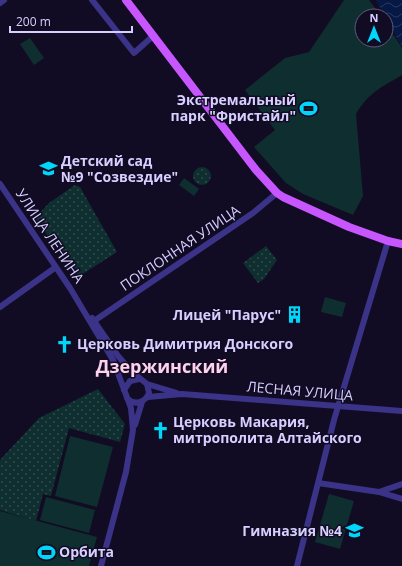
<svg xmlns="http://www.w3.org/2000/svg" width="402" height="566" viewBox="0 0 402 566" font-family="'Open Sans',sans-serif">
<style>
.grass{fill:#0f2e2f}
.park{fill:url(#park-dots)}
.water{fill:url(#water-waves)}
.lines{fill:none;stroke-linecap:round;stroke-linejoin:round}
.minor{stroke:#3a3387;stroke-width:6}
.major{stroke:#c856ff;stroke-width:8}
.labels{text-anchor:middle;stroke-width:3;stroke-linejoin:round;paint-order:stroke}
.poi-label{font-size:14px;font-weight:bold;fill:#d7cfff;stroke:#110c24;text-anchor:start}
.street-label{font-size:14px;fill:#d7cfff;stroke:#110c24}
.district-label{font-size:18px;font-weight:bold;fill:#ffd1ec;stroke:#110c24}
</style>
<defs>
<pattern id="park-dots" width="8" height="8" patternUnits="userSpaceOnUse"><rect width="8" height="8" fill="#0f2e2f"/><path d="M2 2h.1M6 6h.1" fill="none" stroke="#314b4e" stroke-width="1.8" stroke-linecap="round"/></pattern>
<pattern id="water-waves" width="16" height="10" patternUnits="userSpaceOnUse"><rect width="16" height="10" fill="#051944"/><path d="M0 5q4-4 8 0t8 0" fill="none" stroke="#293960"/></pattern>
</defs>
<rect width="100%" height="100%" fill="#110c24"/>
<path class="grass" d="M344 0H369L381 16H362V40H386V23L402 48V75C382 87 369 92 356 114L363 196 353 215 303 194 286 183 254 147 275 130 245 90 285 58 309 52Z
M30 38 44 58 34 65 20 44Z
M184 178 199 189 194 196 179 185Z
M325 297 346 303 342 317 321 312Z
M70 436 113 447 97 507 55 496Z
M329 494 354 501 340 549 315 542Z
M46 497 95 510 89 533 40 520Z
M0 511 97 537 89 566H0Z"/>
<path class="park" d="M193 176a9 9 0 1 1 18 0a9 9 0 1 1-18 0Z
M75 185 80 187 117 252 78 277 35 218 49 203Z
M266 246 277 260 264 279 258 283 243 263Z
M98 389 125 424 120 442 69 428 51 496 43 494 36 521 0 510V460L39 418Z"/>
<path class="water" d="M376 0H402V47Z"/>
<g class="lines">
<path class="minor" d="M92 0 134 53 153 36
M0 3 4 0
M0 184 70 288 113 360 131 408 133 430 126 472 101 566
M0 307 56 267
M92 318 118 356 131 371 147 384 149 393C145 403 134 406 127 398
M94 321 253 213 277 193
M147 384 177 393
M124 390 130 381 139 379
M148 397 182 394 402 411
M135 425 142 402
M318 483 379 492 402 484
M379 492 402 499
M297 566 334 420 388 241"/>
<path class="major" d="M126 0 256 170 277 193 283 197 349 227 388 241 402 244"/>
</g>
<defs>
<symbol id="stadium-bare" viewBox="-9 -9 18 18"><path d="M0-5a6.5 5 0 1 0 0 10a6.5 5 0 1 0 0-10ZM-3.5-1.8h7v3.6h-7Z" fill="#00d5fa" stroke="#110c24" stroke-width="2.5" paint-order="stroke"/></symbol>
<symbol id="school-bare" viewBox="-9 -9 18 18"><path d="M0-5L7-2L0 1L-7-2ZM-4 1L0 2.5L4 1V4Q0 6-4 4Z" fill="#00d5fa" stroke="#110c24" stroke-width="2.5" paint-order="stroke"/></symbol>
<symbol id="building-bare" viewBox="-9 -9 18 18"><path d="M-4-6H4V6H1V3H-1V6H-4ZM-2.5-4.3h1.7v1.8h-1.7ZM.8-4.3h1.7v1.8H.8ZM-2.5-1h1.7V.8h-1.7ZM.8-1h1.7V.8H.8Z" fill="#00d5fa" stroke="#110c24" stroke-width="2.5" paint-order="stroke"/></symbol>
<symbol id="church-bare" viewBox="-9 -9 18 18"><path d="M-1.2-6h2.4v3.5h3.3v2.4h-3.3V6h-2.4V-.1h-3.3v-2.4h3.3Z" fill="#00d5fa" stroke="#110c24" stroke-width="2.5" paint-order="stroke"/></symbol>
</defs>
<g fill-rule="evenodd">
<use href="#stadium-bare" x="296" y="96" width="25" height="25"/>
<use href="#school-bare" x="36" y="156" width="25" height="25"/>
<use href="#building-bare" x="282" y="302" width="25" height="25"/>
<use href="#church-bare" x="52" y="332" width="25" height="25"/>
<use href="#church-bare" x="148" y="418" width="25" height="25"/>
<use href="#school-bare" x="342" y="518" width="25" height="25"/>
<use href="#stadium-bare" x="34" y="540" width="25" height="25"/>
</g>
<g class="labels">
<g class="poi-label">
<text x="296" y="105" text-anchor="end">Экстремальный<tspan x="296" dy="16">парк "Фристайл"</tspan></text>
<text x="61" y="166">Детский сад<tspan x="61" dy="16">№9 "Созвездие"</tspan></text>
<text x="281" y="320" text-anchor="end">Лицей "Парус"</text>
<text x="77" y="349">Церковь Димитрия Донского</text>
<text x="173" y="427">Церковь Макария,<tspan x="173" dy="16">митрополита Алтайского</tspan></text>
<text x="342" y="536" text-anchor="end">Гимназия №4</text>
<text x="59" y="557">Орбита</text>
</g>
<g class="street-label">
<text transform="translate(50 236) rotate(56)" y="5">УЛИЦА ЛЕНИНА</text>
<text transform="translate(180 248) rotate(-34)" y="5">ПОКЛОННАЯ УЛИЦА</text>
<text transform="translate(300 391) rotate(5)" y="5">ЛЕСНАЯ УЛИЦА</text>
</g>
<g class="district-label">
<text x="162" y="373">Дзержинский</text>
</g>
</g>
<g transform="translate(374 28)"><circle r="19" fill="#110c24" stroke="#605a7c"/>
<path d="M0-3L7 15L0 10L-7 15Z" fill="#00d5fa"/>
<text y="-6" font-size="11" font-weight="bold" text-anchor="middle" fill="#d7cfff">N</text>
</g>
<path d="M10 26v6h122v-6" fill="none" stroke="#d7cfff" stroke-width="2"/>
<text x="16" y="26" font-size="12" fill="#d7cfff" stroke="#110c24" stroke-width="3" paint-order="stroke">200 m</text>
</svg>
